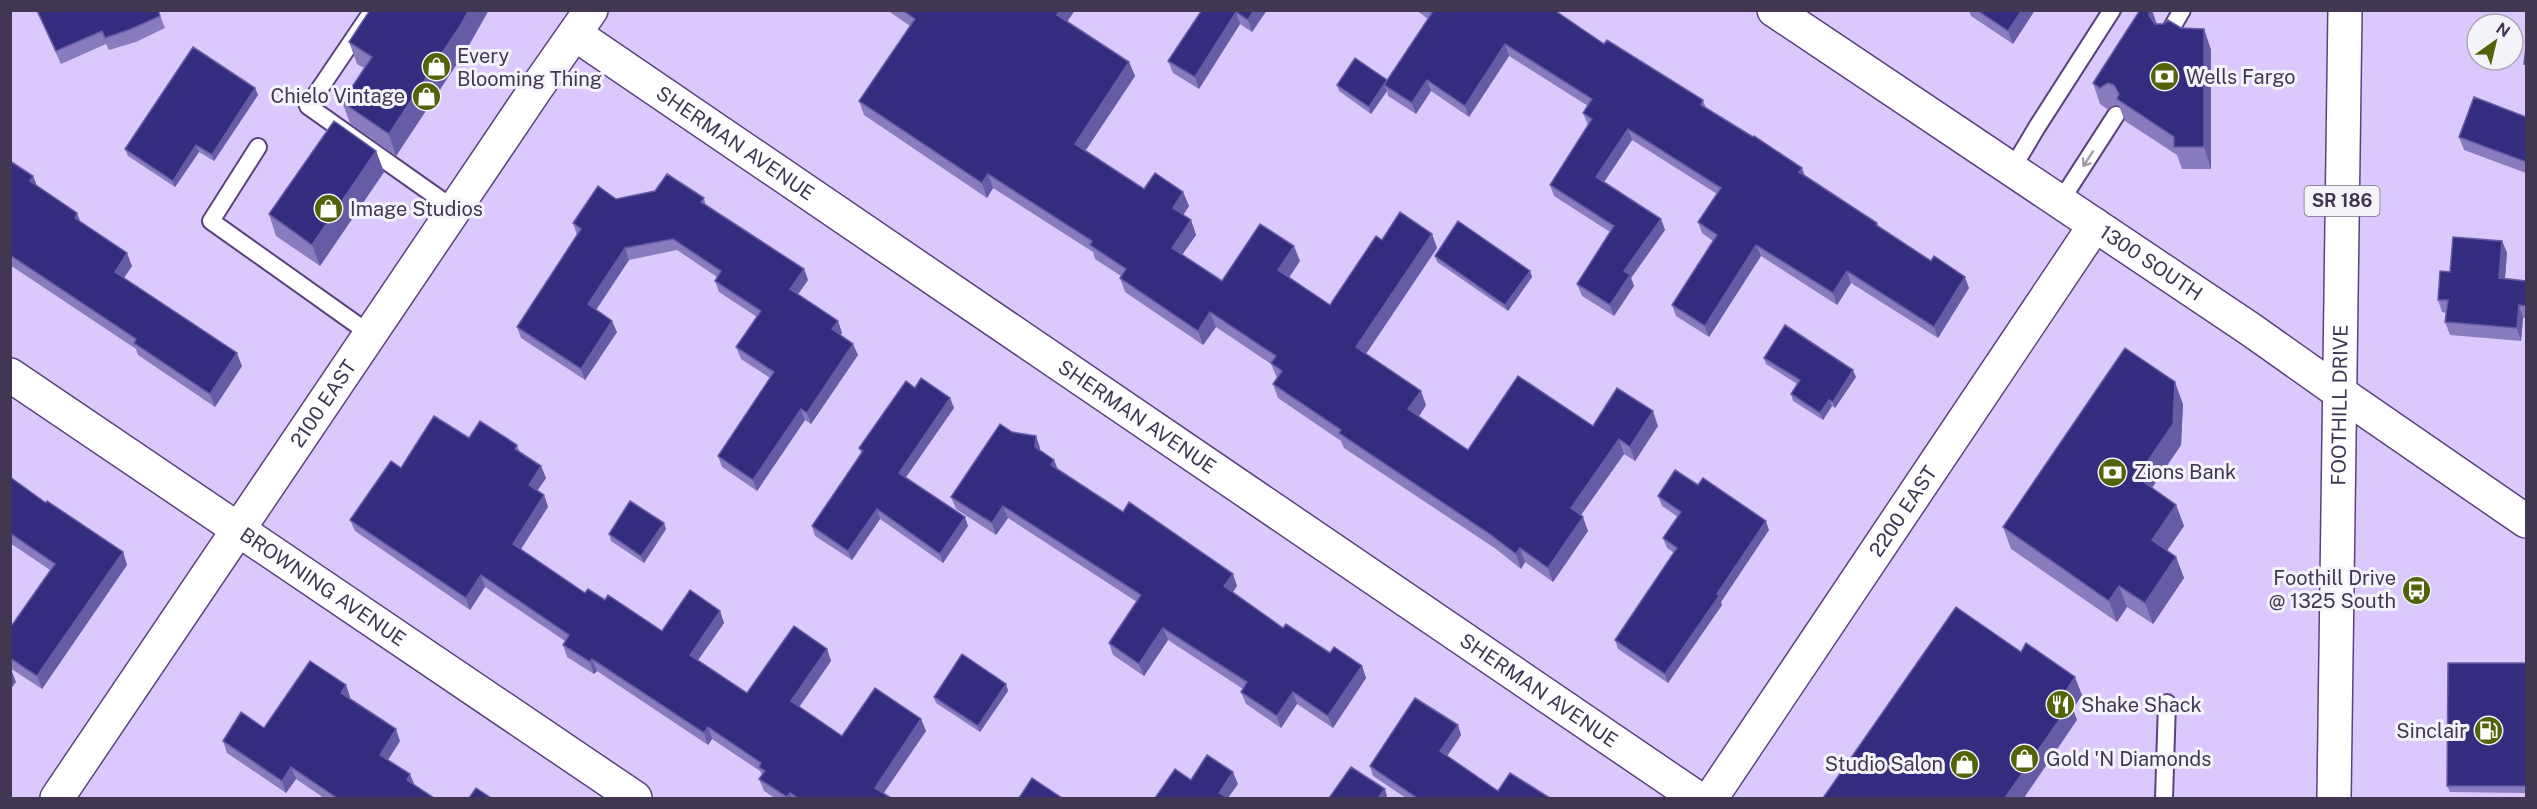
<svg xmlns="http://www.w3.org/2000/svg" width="2537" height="809" viewBox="0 0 2537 809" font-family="'Public Sans',sans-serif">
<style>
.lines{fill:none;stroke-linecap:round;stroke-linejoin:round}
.service-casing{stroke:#5a437c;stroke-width:20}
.minor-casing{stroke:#5a437c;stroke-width:36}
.tertiary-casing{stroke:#5a437c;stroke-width:36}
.primary-casing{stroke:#5a437c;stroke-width:36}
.service{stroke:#fff;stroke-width:16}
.minor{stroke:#fff;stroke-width:33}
.tertiary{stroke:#fff;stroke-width:33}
.primary{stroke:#fff;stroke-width:33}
.wall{fill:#887bbe}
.shaded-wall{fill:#665ca5}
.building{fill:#342d7f;stroke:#665ca5;stroke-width:1.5}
.oneway{stroke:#a09ba8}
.labels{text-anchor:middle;stroke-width:6;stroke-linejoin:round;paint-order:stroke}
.shield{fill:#f5f3fa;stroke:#776f84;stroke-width:1.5}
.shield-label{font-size:18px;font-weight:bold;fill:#413752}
.poi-label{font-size:20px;fill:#413752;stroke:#f5f3fa;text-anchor:start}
.street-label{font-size:20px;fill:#413752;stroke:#f5f3fa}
</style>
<rect width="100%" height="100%" fill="#dbc9fe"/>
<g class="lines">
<defs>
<path id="service" d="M373 10 308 106 454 209
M2167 36 2182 10
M258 147 211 221 370 334
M2012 169 2037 127 2112 10
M2060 202 2116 115
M2164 798 2167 703"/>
<g id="minor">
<path id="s1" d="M575 34 1697 798"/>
<path id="s2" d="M10 375 635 798"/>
<path d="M2339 392 2526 521"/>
<path id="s3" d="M1711 798 2095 225"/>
</g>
<g id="tertiary">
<path id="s4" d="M1774 10 2250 329 2339 392"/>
<path id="s5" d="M57 798 535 90 591 10"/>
</g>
<g id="primary">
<path id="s6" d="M2334 798 2345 10"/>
</g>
</defs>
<use href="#service" class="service-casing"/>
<use href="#minor" class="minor-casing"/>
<use href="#tertiary" class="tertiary-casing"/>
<use href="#primary" class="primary-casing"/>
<use href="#service" class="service"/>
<use href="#minor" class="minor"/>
<use href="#tertiary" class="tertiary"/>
<use href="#primary" class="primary"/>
</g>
<path class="wall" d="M36 10H158L165 28 136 42 109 50 106 44 61 64Z
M887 10H1075L1067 22 1129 62 1135 76 1085 151 1144 189 1183 192 1189 206 1183 215 1191 220 1196 235 1182 255 1222 281 1300 261 1289 277 1330 305 1382 240 1432 234 1437 248 1366 354 1426 405 1419 416 1468 450 1593 426H1658L1635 461 1624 454 1581 515 1588 531 1553 582 1525 562 1521 569 1496 549 1344 448 1341 441 1278 398 1273 384 1277 378 1271 364 1216 327 1203 345 1125 292 1120 278 1121 276 1095 259 1093 252 993 188 987 198 864 115 859 101 910 26Z
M1202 10H1267L1252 32 1240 24 1199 89 1173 73 1168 61Z
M1416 10H1554L1604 44 1703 100 1706 108 1805 176 1877 223 1879 227 1969 288 1938 338 1851 283 1837 305 1761 256 1709 337 1676 316 1672 305 1713 241 1702 233 1698 222 1717 194 1632 140 1604 182 1661 219 1665 230 1631 278 1634 286 1614 316 1582 296 1577 284 1610 232 1554 196 1550 185 1588 125 1583 113 1588 106 1509 56 1469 117 1431 91 1416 114 1388 96 1387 91 1371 114 1339 91 1337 85 1387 80 1428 19Z
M1969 10H2035L2013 44 1971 16Z
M2156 24 2181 28 2204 29 2211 50V169H2182L2177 155 2125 121 2119 106 2116 105 2107 109 2100 104 2093 83Z
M349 42 468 47 396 156 350 123 342 102 364 68 357 64Z
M255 88 258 95 214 161 199 152 175 187 128 156 125 149Z
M2526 117V173L2464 150 2459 137Z
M376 151 384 172 320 266 276 236 269 214Z
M10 161 33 176 37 186 80 221 132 266 124 278 242 366 215 407 138 355 136 349 10 265Z
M704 198 706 206 804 269 808 280 798 294 838 321 842 333 840 335 858 355 811 424 805 420 757 491 722 467 718 456 770 378 741 359 736 347 757 317 719 292 715 281 717 277 677 250 629 260 596 310 617 332 585 380 521 338 517 327 577 235 573 223 616 199Z
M2502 241 2507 253 2505 278 2526 281V318H2523L2521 341 2450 335 2445 322 2446 313 2442 312 2438 300 2450 272Z
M1435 256 1530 271 1532 277 1508 311 1437 262Z
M1764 358 1856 377 1835 408 1832 406 1823 420 1793 401 1791 394 1797 384 1766 364Z
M915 388 950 398 954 408 905 478 968 526 943 563 880 519 852 560 815 536 812 526 861 453 859 448Z
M2183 404 2181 445 2152 488 2176 505 2184 526 2167 551 2176 557 2184 578 2153 624 2127 607 2117 622 2011 549 2003 527Z
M1012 432 1036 436 1040 450 1054 460 1058 469 1123 512 1233 574 1237 586 1233 592 1283 628 1330 653 1362 666 1366 678 1333 728 1297 704 1281 728 1246 704 1241 692 1243 689 1168 640 1144 676 1113 655 1109 643 1137 602 1008 518 996 535 956 509 951 497Z
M469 438 517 445 520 452 541 466 546 478 537 491 544 495 548 507 521 549 585 593 605 600 662 631 720 611 724 623 698 660 747 693 827 649 831 661 799 707 842 736 921 719 926 731 884 793 891 798H775L764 791 759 779 762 775 760 771 712 739 708 745 597 671 594 674 567 657 563 645 565 641 485 587 470 610 355 531 350 520 401 468Z
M10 477 46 503 123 552 127 565 42 689 10 668V628L50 570 10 543Z
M1658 496 1769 530 1721 602 1722 605 1668 683 1618 649 1615 640 1674 553 1667 548 1663 538 1678 517 1662 506Z
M666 529 644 563 611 541 609 534Z
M2526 663V793L2450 792 2447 786Z
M1006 684 1008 691 980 732 936 703 934 697Z
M346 685 350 697 349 699 400 741 388 760 414 786 434 798H324L296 779 286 793 227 753 223 741 264 728Z
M1458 725 1461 735 1447 756 1498 791 1550 798H1406L1373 776 1370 766Z"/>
<path class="shaded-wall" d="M469 10H489L468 47 396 156 389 134Z
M1060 10H1075L1062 29 1057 15Z
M1254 10H1267L1252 32 1248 20Z
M2022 10H2035L2013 44 2008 31Z
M2150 10H2152L2159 30 2149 15Z
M1236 12 1240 24 1199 89 1195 77Z
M2204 29 2211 50V169L2204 147Z
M1505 44 1509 56 1469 117 1465 106Z
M1129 62 1135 76 1080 159 1075 144Z
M1427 80 1431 91 1416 114 1412 103Z
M1384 85 1387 91 1371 114 1369 107Z
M255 88 258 95 214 161 212 155Z
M1628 129 1632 140 1600 188 1596 177Z
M196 145 199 152 175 187 173 181Z
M376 151 384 172 320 266 312 245Z
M1802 168 1806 179 1799 172Z
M988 174 993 188 987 198 982 183Z
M33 176 38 189 30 181Z
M1183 192 1189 206 1178 223 1173 208Z
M77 213 82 226 75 218Z
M1661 219 1665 230 1631 278 1634 286 1614 316 1610 305 1624 271Z
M1191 220 1196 235 1177 262 1172 248Z
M1432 234 1437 248 1361 361 1356 347Z
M2502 241 2507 253 2504 290 2499 278Z
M1756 245 1761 256 1709 337 1705 326Z
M1294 246 1300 261 1284 285 1278 270Z
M625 248 629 260 592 316 588 304Z
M127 253 132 266 119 285 115 272Z
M804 269 808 280 794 300 790 289Z
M1530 271 1532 277 1508 311 1505 305Z
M1847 271 1851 283 1837 305 1833 293Z
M1965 277 1969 288 1938 338 1934 327Z
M2519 305 2523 318 2521 341 2517 328Z
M1210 312 1216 327 1203 345 1198 331Z
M612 321 617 332 585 380 581 369Z
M838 321 842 333 836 341 832 329Z
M853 344 858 355 811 424 807 413Z
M237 353 242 366 215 407 210 394Z
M1853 370 1856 377 1835 408 1833 402Z
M2175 382 2183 404 2181 445 2144 499 2137 477Z
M1421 391 1426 405 1414 424 1408 409Z
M950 398 954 408 902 483 899 473Z
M1829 400 1832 406 1823 420 1820 413Z
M801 409 805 420 757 491 753 480Z
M1653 411 1658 426 1635 461 1630 447Z
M1036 436 1040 448V459L1035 447Z
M1619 439 1624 454 1576 522 1571 508Z
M1054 460 1058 472 1051 465Z
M541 466 546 478 533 497 529 485Z
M544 495 548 507 517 555 513 544Z
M2176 505 2184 526 2159 562 2152 540Z
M1003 506 1008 518 996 535 992 523Z
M877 509 880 519 852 560 848 551Z
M965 517 968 526 943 563 940 554Z
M1583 517 1588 531 1553 582 1548 568Z
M1766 521 1769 530 1721 602 1722 605 1668 683 1665 674Z
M664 523 666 529 644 563 641 556Z
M1520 548 1525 562 1521 569 1516 554Z
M123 552 127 565 42 689 37 676Z
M2176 557 2184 578 2153 624 2145 603Z
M1233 574 1237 586 1229 598 1224 586Z
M481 575 485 587 470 610 466 598Z
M2119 586 2127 607 2117 622 2109 601Z
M720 611 724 623 694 666 690 655Z
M1163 628 1168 640 1144 676 1139 664Z
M827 649 831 661 795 713 791 701Z
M592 659 597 671 594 674 590 662Z
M1362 666 1366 678 1333 728 1328 716Z
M12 672 16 682 10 690V675Z
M2075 677 2082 695 2073 709 2077 720 2024 798H2005L2062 697Z
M1006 684 1008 691 980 732 978 726Z
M346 685 350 697 345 705 341 693Z
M1293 692 1297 704 1281 728 1277 716Z
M921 719 926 731 880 798 875 788Z
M1458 725 1461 735 1444 761 1440 751Z
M708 727 712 739 708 745 704 733Z
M396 729 400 741 384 766 380 755Z
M291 767 296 779 286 793 282 781Z
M1233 772 1238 784 1228 798 1219 793Z
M410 774 415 786 407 780Z
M1385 789 1387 796 1385 798H1378Z
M790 793 792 798H787V797Z"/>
<path class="building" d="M37 10H158L160 16 131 29 105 38 102 31 56 51Z
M370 10H469L460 26 389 134 342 102 372 57 349 42Z
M902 10H1060L1057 15 1129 62 1075 144 1144 189 1155 173 1183 192 1173 208 1191 220 1172 248 1222 281 1260 224 1294 246 1278 270 1330 305 1376 236 1382 240 1400 212 1432 234 1356 347 1421 391 1408 409 1468 450 1518 376 1593 426 1617 388 1653 411 1630 447 1619 439 1571 508 1583 517 1548 568 1520 548 1516 554 1491 535 1339 433 1341 430 1273 384 1282 371 1271 363 1276 356 1210 312 1198 331 1120 278 1126 269 1090 245 1092 241 988 174 982 183 859 101 915 19Z
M1202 10H1254L1248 20 1236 12 1195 77 1168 61Z
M1428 10H1554L1604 44 1607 40 1703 100 1701 105 1753 137 1754 136 1802 168 1799 172 1877 223 1876 225 1931 261 1934 256 1965 277 1934 327 1847 271 1833 293 1756 245 1705 326 1672 305 1717 235 1698 222 1721 188 1628 129 1596 177 1661 219 1624 271 1630 275 1610 305 1577 284 1614 226 1550 185 1592 119 1583 113 1592 99 1505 44 1465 106 1427 80 1412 103 1384 85 1432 13Z
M1977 10H2022L2008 31Z
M2140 10H2150L2149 15 2155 24H2164L2168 20 2181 28 2204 29V147H2174V137L2117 99 2119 94 2114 85 2108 83 2100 88 2093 83Z
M193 47 255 88 212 155 196 145 173 181 125 149Z
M2526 47V65L2524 64Z
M1355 58 1387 80 1369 107 1337 85Z
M2474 97 2526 117V162L2459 137Z
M334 121 376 151 312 245 269 214Z
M10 161 33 176 30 181 77 213 75 218 127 253 115 272 237 353 210 394 134 343 136 339 10 255Z
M667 174 704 198 701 202 804 269 790 289 838 321 832 329 853 344 807 413 801 409 753 480 718 456 774 372 736 347 761 311 715 281 721 271 673 239 625 248 588 304 612 321 581 369 517 327 581 229 573 223 598 186 616 199 655 191Z
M1458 221 1530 271 1505 305 1435 256Z
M2453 237 2502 241 2499 278 2526 281V306L2519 305 2517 328 2445 322 2448 300H2438L2440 271 2450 272Z
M1785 325 1853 370 1833 402 1829 400 1820 413 1791 394 1800 380 1764 358Z
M2125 348 2175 382 2173 424 2137 477 2176 505 2152 540 2176 557 2145 603 2119 586 2109 601 2003 527Z
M921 378 950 398 899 473 965 517 940 554 877 509 848 551 812 526 863 451 859 448 906 381 915 388Z
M434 416 469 438 480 421 517 445 515 449 541 466 529 485 544 495 513 544 585 593 588 589 605 600 608 595 662 631 690 590 720 611 690 655 747 693 794 626 827 649 791 701 842 736 875 688 921 719 875 788 891 798H798L790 793 787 797 759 779 765 771 759 767 761 763 708 727 704 733 592 659 590 662 563 645 569 635 481 575 466 598 350 520 391 461 401 468Z
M1000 424 1012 432 1036 436 1035 447 1054 460 1051 465 1123 512 1129 502 1233 574 1224 586 1283 628 1286 624 1330 653 1334 647 1362 666 1328 716 1293 692 1277 716 1241 692 1247 682 1163 628 1139 664 1109 643 1141 595 1003 506 992 523 951 497Z
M1675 470 1698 485 1703 478 1766 521 1717 594 1719 596 1665 674 1615 640 1677 548 1663 538 1681 512 1658 496Z
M10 477 46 503 47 501 123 552 37 676 10 658V628L55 564 10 533Z
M630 501 664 523 641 556 609 534Z
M1956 607 2021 652 2026 643 2075 677 2062 697 2071 703 2005 798H1823Z
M962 654 1006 684 978 726 934 697Z
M310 661 346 685 341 693 396 729 380 755 410 774 407 780 434 798H337L291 767 282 781 223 741 241 712 264 728Z
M2448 663H2526V786H2447Z
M1415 698 1458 725 1440 751 1498 791 1510 773 1550 798H1417L1370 766Z
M1207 755 1233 772 1219 793 1228 798H1155L1175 769 1191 780Z
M1351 767 1385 789 1378 798H1329Z
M1032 778 1062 798H1019Z
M476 788 491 798H469Z"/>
<defs><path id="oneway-shaft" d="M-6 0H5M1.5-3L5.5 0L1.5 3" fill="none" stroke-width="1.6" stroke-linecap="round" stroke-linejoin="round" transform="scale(1.5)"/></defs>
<use class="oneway" href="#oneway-shaft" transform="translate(2088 159) rotate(123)"/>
<defs>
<symbol id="shop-disc" viewBox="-11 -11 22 22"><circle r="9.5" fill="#526309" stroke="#f5f3fa"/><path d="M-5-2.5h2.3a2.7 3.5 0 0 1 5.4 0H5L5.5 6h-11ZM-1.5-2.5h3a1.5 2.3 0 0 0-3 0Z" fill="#fff"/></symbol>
<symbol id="bank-disc" viewBox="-11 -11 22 22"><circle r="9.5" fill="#526309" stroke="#f5f3fa"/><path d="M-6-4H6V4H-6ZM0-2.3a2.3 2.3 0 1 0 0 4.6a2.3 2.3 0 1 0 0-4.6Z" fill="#fff"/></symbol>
<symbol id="bus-disc" viewBox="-11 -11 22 22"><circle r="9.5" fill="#526309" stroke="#f5f3fa"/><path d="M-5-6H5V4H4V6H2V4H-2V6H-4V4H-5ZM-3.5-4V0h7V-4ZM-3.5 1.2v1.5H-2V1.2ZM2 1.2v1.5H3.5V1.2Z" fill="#fff"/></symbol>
<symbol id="restaurant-disc" viewBox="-11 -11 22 22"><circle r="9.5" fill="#526309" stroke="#f5f3fa"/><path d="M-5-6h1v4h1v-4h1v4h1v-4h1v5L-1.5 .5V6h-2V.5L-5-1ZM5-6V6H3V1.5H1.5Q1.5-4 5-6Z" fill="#fff"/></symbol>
<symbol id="fuel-disc" viewBox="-11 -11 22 22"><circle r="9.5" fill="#526309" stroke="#f5f3fa"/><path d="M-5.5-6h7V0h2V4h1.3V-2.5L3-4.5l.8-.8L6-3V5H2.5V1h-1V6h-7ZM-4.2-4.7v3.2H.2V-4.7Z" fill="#fff"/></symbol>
</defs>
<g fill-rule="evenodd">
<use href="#shop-disc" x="420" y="50" width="33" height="33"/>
<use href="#bank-disc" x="2148" y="60" width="33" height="33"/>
<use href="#shop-disc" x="410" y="80" width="33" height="33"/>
<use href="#shop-disc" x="312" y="192" width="33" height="33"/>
<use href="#bank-disc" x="2096" y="456" width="33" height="33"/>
<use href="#bus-disc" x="2400" y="574" width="33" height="33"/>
<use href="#restaurant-disc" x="2044" y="688" width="33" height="33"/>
<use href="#fuel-disc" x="2472" y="714" width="33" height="33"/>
<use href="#shop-disc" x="2008" y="742" width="33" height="33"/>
<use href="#shop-disc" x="1948" y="748" width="33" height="33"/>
</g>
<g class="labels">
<rect class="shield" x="2304.5" y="186" width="75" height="30" rx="4.5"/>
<g class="shield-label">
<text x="2342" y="207">SR 186</text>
</g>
<g class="poi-label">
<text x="457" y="63">Every<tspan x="457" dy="23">Blooming Thing</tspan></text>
<text x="2186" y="84">Wells Fargo</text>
<text x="405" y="103" text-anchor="end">Chielo Vintage</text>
<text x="350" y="216">Image Studios</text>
<text x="2134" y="479">Zions Bank</text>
<text x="2396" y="585" text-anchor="end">Foothill Drive<tspan x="2396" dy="23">@ 1325 South</tspan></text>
<text x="2081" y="712">Shake Shack</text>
<text x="2467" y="738" text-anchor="end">Sinclair</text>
<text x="2046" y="766">Gold 'N Diamonds</text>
<text x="1943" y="771" text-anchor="end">Studio Salon</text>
</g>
<g class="street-label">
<text dy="7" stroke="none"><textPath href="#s1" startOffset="194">SHERMAN AVENUE</textPath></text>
<text dy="7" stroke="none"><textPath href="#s4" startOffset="454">1300 SOUTH</textPath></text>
<text dy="7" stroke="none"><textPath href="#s5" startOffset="476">2100 EAST</textPath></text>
<text dy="7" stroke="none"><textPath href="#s6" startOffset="393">FOOTHILL DRIVE</textPath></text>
<text dy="7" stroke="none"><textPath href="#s1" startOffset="680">SHERMAN AVENUE</textPath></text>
<text dy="7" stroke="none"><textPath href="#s3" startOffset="345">2200 EAST</textPath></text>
<text dy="7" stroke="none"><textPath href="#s2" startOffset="378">BROWNING AVENUE</textPath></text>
<text dy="7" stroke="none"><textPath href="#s1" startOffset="1166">SHERMAN AVENUE</textPath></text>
</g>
</g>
<rect width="2537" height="809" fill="none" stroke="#413752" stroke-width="24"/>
<g transform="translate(2495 42) rotate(34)"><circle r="28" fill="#f5f3fa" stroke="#ada8b7" stroke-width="1.5"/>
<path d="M0-4.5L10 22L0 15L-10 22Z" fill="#526309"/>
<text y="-9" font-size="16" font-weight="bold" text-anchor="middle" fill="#413752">N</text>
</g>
</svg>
